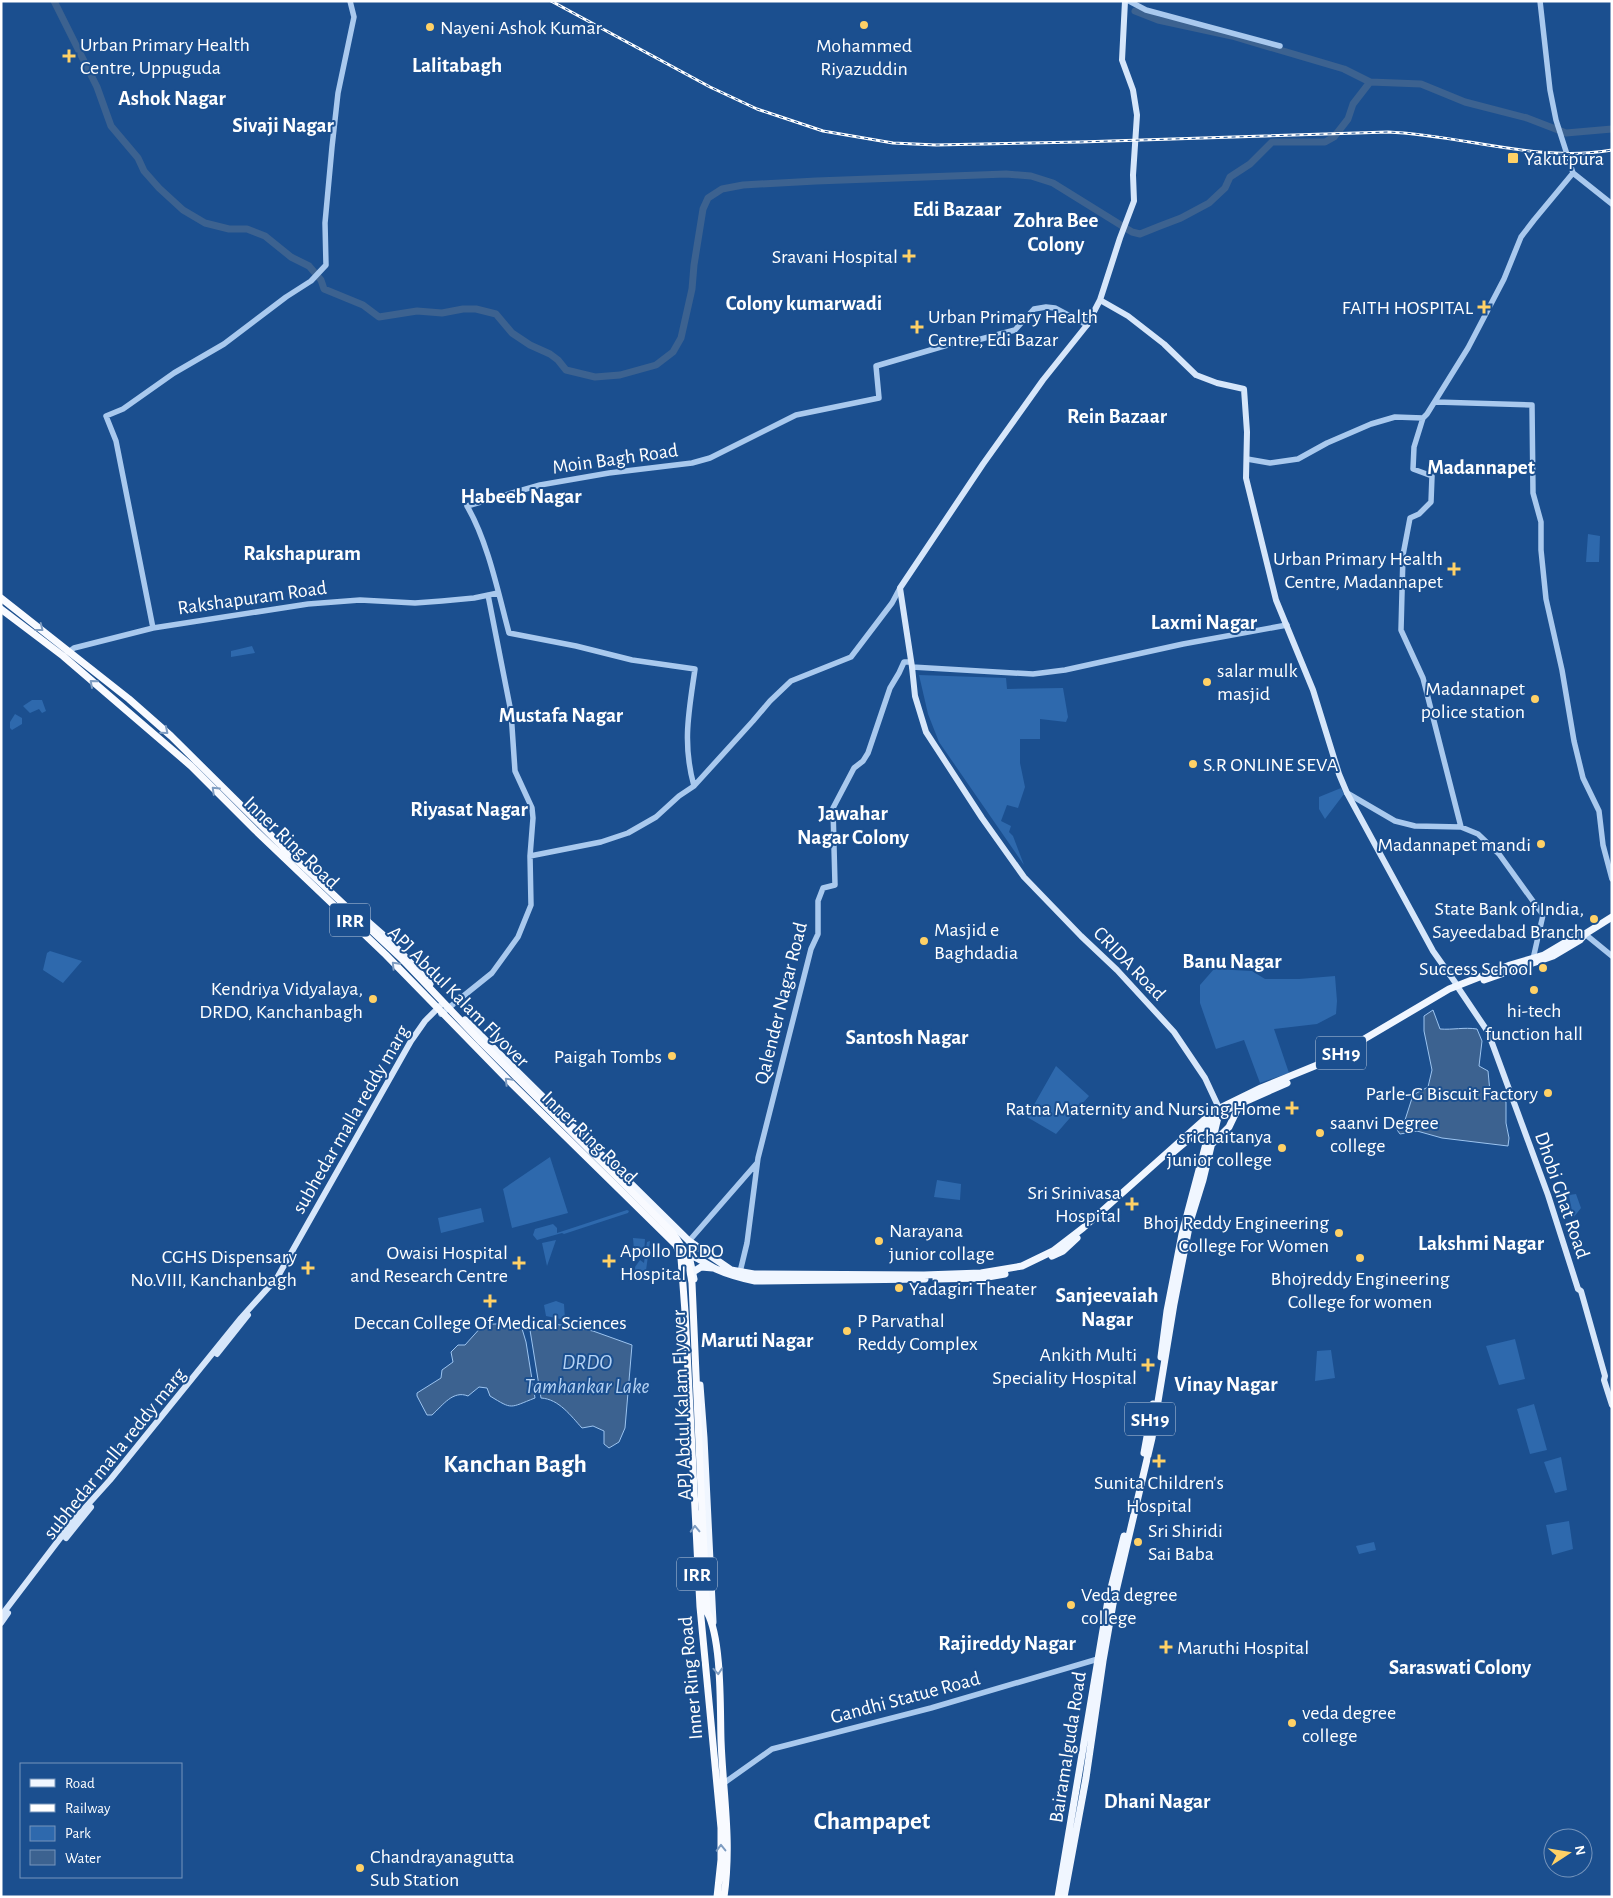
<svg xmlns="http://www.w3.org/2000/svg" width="1613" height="1898" viewBox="0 0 1613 1898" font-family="'Alegreya Sans',sans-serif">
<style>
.green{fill:#2e69ad}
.water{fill:#3c6290;stroke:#9cc4f0}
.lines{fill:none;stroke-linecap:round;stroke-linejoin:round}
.river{stroke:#3c6290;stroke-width:7}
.tertiary{stroke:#a9c9ee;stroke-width:5.5}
.secondary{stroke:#d6e6fa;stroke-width:6}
.primary{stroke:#f0f6ff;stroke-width:7}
.trunk{stroke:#f8faff;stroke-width:7}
.rail-casing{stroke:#fff;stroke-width:3}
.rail{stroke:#1b4f8f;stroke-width:1;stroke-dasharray:4;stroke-linecap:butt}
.trunk-bridge{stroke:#f8faff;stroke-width:7}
.oneway{stroke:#7e9cc1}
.poi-dot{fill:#ffd166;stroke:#1b4f8f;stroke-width:2}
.labels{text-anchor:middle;stroke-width:4;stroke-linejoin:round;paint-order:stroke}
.shield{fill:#1b4f8f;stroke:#bbcadd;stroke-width:1}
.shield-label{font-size:19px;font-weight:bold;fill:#fff}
.poi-label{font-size:20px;fill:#fff;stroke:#1b4f8f;text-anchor:start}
.street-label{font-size:20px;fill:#fff;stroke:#1b4f8f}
.neighbourhood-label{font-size:21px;font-weight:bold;fill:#fff;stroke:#1b4f8f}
.water-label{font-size:21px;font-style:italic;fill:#b5d3f5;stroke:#1b4f8f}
.district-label{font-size:25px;font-weight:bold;fill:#fff;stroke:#1b4f8f}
</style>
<rect width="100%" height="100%" fill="#1b4f8f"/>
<path class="green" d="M1588 534 1600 536 1599 562H1586Z
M252 646 255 653 231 657V651Z
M919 675 1006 678 1007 689 1063 688 1068 717 1066 722 1040 719V739H1020V763L1025 787 1018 808 1007 805 1001 821 1011 826 1009 832 1013 836 1024 865 939 742 928 714Z
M32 700H42L46 711 42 713 39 709 30 713 23 706Z
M15 714 22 718V724L12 730 10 728V722Z
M1341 788 1344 794 1325 819 1319 809V797Z
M50 951 82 961 63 983 43 970 47 953Z
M1214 969 1252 971 1265 979H1299L1335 976 1337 1001 1336 1014 1317 1024 1274 1029 1289 1073 1260 1083 1244 1040 1216 1049 1200 1003V985Z
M1056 1066 1089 1096 1056 1134 1027 1117Z
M550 1157 568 1213 512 1228 503 1189Z
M937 1180 961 1184 960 1200 934 1197Z
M1576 1194 1581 1208 1573 1218 1569 1195Z
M481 1208 484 1222 441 1233 438 1218Z
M627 1210 629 1211 628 1213 564 1234 562 1233 537 1240 533 1235 535 1229 553 1224 557 1228V1233Z
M633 1238 645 1239 644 1254 640 1256 634 1250Z
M556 1240 547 1266 542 1243Z
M650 1241 645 1278 638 1282 636 1281 635 1267 640 1260 644 1263 647 1242Z
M556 1301 564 1304 565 1320 546 1316 544 1305Z
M1515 1339 1525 1379 1499 1385 1486 1346Z
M1331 1350 1335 1378 1315 1381 1317 1351Z
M1534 1404 1547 1450 1530 1454 1517 1409Z
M1561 1457 1567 1490 1555 1493 1544 1462Z
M1569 1521 1573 1549 1552 1555 1546 1525Z
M1374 1542 1376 1550 1359 1554 1356 1546Z"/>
<path class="water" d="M1433 1010 1440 1029C1453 1030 1464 1027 1477 1029L1482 1041 1479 1066 1488 1071 1490 1092 1506 1102V1123L1509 1138 1508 1146 1442 1138 1417 1131 1400 1134 1395 1127 1405 1120 1413 1095 1428 1087 1432 1070 1424 1031V1016Z
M520 1322 526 1342 535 1398C509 1408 513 1410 490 1396L487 1388 479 1387 468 1396C453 1390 443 1405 432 1415H427L417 1396V1393L441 1378 442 1370 453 1362 451 1352 458 1345H465L483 1325Z
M544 1322 593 1331 632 1345 625 1428 619 1442 609 1448 604 1444V1431L593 1426 582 1428C571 1416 559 1399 541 1398L530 1330 535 1324Z"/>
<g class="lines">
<path class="river" d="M54 1 97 87 111 126 138 158 144 171 159 188 183 210 205 223 229 229H247L265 236 291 257 309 266 321 280 324 289 363 305 379 317 417 311 442 313 463 309H476L496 314 512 333 530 345 550 354 558 360 566 370 595 377 620 375 656 365 673 352 681 338 692 289 694 265 703 209 708 198 722 189 743 185 816 181 1006 174 1031 176 1053 183 1132 232 1140 234 1160 226 1181 218 1209 203 1225 188 1230 177 1250 164 1272 142H1325L1334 137 1348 119 1353 104 1370 82
M1135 11 1158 20 1232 36 1344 69 1370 82 1421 84 1465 102 1527 118 1566 133 1612 129"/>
<path class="tertiary" d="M1129 1 1146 10 1280 46
M1540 1 1550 90 1556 120 1573 173 1612 204
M1436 402 1532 405 1533 493 1541 522V550L1546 599 1562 670 1574 741 1583 778 1599 811 1603 845 1612 879
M1423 418 1414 447 1413 469 1432 476 1431 502 1419 514 1410 518 1403 555 1401 630 1423 678 1461 827
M1247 459 1270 463 1298 459 1327 443 1371 424 1395 417 1423 418 1427 414 1468 348 1504 279 1521 237 1534 220 1573 173
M488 595 511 712 515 771 532 808 533 818 530 856
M153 628 116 441 106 416 123 409 174 373 224 344 286 297 311 281 326 265 325 223 332 147 338 93 354 17 350 1
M70 651 74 648 153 628 308 604 360 600 415 603 442 601 474 598 498 593
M912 667 1033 674 1065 670 1183 644 1287 625
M694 786C682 743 689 711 695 669L632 660 576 646 509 633C498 592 488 542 467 506L540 485 609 473 692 463 710 458 796 415 879 398 876 366 951 344 981 339 1015 330 1034 309 1046 307 1055 308 1087 325
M1347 793 1395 821 1415 826 1461 827 1478 834 1499 854 1543 915 1533 959
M1585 934 1612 956
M441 1014 492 973 518 937 531 905 530 856 601 842 628 833 656 817 679 796 694 786 753 721 770 701 791 681 851 657 892 603 900 588
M689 1241 757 1163
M740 1272 747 1243 758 1158 811 949 818 934V901L823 888 835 885 833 808 854 768 863 761 868 753 890 688 899 673 904 662H911
M724 1783 772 1749 931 1708 1098 1659 1101 1661"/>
<path class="secondary" d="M1125 1 1122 60 1133 90 1137 115 1133 175 1134 201 1120 238 1100 300 1087 325 1043 380 983 464 900 588 912 667 915 696 926 732 982 818 1024 877 1081 936 1117 970 1174 1032 1205 1078 1219 1108
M1100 300 1128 316 1164 344 1196 375 1217 383 1244 389 1247 432 1246 478 1276 600 1313 690 1339 774 1347 793 1433 951 1457 985
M1459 989 1488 1032 1548 1195 1578 1289 1581 1291 1605 1376 1604 1380 1612 1405
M217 1354 248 1315
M66 1538 91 1507
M1 1616 74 1520 110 1480 241 1318 277 1278 411 1041 425 1021 441 1005
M1 1623 8 1613"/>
<path class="primary" d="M349 907 359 914 392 943 430 984
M1484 980 1553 956 1580 940 1585 934 1612 917
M465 1020 689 1241 731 1270 754 1274 924 1275 981 1273 1022 1266 1053 1251 1083 1228 1214 1111 1261 1088 1327 1061 1449 989 1510 965 1544 955 1576 936H1581
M1212 1144 1229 1127 1240 1104
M1171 1154 1213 1119 1226 1110 1287 1083
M693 1244 688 1251 694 1279
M680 1251C694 1255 704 1263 716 1269 729 1275 741 1278 755 1281L925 1279
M1052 1256 1063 1251 1077 1238
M693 1272 701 1267 713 1268
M936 1279 982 1278 1005 1274
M1161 1357 1167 1311 1182 1234 1212 1121
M700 1385 704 1438 713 1622
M1144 1453 1153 1404
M1058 1897 1108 1600 1124 1536
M1064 1897 1086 1778 1103 1661 1113 1604 1152 1438 1174 1304 1190 1222 1203 1180 1219 1113"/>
<path class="trunk" d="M1 598 129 699 171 736 286 850 404 961
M1 609 63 656 191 766 255 830 386 955 508 1080 676 1245 681 1258 685 1312 700 1607 721 1828V1860L717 1897
M702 1512 707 1612C722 1639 720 1708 721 1740 723 1795 732 1841 724 1897"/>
<defs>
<path id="rail" d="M551 1 710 87 757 109 823 131 893 143 936 145 1080 142 1388 132C1463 135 1536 163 1612 150"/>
</defs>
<use href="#rail" class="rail-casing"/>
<use href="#rail" class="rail"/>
<path class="trunk-bridge" d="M404 961 481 1042 672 1232C684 1248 689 1263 692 1283L702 1512"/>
</g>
<defs><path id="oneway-chevron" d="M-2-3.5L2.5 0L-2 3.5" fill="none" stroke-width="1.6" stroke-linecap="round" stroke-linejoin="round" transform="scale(1.25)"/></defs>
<g class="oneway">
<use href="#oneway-chevron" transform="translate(40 628) rotate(38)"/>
<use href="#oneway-chevron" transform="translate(93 683) rotate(-139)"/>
<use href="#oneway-chevron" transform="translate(165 731) rotate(40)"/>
<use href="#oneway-chevron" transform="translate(215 790) rotate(-136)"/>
<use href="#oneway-chevron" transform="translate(395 965) rotate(-134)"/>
<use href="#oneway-chevron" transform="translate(508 1081) rotate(-134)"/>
<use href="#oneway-chevron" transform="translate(695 1529) rotate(-92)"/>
<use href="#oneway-chevron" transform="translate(718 1671) rotate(86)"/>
<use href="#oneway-chevron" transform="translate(721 1848) rotate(-91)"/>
</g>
<g class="poi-dot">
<circle cx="864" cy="25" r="5"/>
<circle cx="430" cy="27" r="5"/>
<path d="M66.5 48.5h5v5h5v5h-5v5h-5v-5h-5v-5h5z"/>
<rect x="1507" y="152" width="12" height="12" rx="2.5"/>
<path d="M906.5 248.5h5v5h5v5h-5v5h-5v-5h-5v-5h5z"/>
<path d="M1481.5 299.5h5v5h5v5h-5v5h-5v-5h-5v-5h5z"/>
<path d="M914.5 319.5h5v5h5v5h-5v5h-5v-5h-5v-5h5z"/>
<path d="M1451.5 561.5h5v5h5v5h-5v5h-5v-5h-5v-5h5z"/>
<circle cx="1207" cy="682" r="5"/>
<circle cx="1535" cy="699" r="5"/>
<circle cx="1193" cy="764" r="5"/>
<circle cx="1541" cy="844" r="5"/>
<circle cx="1594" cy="919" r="5"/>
<circle cx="924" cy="941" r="5"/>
<circle cx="1543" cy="968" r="5"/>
<circle cx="1534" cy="990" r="5"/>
<circle cx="373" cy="999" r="5"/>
<circle cx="672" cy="1056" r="5"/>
<circle cx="1548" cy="1093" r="5"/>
<path d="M1289.5 1100.5h5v5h5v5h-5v5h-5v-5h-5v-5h5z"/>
<circle cx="1320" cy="1133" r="5"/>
<circle cx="1282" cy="1148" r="5"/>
<path d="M1129.5 1196.5h5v5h5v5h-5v5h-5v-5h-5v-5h5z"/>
<circle cx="1339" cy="1233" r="5"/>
<circle cx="879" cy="1241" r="5"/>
<circle cx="1360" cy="1258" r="5"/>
<path d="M606.5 1253.5h5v5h5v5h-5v5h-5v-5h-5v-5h5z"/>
<path d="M516.5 1255.5h5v5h5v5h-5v5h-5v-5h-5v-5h5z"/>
<path d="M305.5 1260.5h5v5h5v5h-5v5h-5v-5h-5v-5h5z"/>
<circle cx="899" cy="1288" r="5"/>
<path d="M487.5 1293.5h5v5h5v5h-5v5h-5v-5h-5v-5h5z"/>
<circle cx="847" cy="1331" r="5"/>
<path d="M1145.5 1357.5h5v5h5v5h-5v5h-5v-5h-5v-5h5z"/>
<path d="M1156.5 1453.5h5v5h5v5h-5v5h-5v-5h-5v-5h5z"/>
<circle cx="1138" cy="1542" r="5"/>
<circle cx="1071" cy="1605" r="5"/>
<path d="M1163.5 1639.5h5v5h5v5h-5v5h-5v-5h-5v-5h5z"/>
<circle cx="1292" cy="1723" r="5"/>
<circle cx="360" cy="1868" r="5"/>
</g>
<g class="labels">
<g class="shield">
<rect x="330" y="903.5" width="40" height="33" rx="4"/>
<rect x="1316" y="1036.5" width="50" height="33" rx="4"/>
<rect x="1125" y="1402.5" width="50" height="33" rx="4"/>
<rect x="677" y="1557.5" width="40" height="33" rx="4"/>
</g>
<g class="shield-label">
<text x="350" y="927">IRR</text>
<text x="1341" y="1060">SH19</text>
<text x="1150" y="1426">SH19</text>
<text x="697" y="1581">IRR</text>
</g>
<g class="poi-label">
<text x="440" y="34">Nayeni Ashok Kumar</text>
<text x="80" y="51">Urban Primary Health<tspan x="80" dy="23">Centre, Uppuguda</tspan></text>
<text x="864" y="52" text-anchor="middle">Mohammed<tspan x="864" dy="23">Riyazuddin</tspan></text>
<text x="1524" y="165">Yakutpura</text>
<text x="898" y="263" text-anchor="end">Sravani Hospital</text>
<text x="1473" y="314" text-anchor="end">FAITH HOSPITAL</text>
<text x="928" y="323">Urban Primary Health<tspan x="928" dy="23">Centre, Edi Bazar</tspan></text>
<text x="1443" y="565" text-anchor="end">Urban Primary Health<tspan x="1443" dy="23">Centre, Madannapet</tspan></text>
<text x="1217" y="677">salar mulk<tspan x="1217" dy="23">masjid</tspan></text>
<text x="1525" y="695" text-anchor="end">Madannapet<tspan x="1525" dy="23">police station</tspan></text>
<text x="1203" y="771">S.R ONLINE SEVA</text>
<text x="1531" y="851" text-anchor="end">Madannapet mandi</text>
<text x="1584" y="915" text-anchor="end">State Bank of India,<tspan x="1584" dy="23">Sayeedabad Branch</tspan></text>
<text x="934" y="936">Masjid e<tspan x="934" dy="23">Baghdadia</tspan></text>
<text x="1533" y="975" text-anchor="end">Success School</text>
<text x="363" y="995" text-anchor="end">Kendriya Vidyalaya,<tspan x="363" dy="23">DRDO, Kanchanbagh</tspan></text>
<text x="1534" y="1017" text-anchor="middle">hi-tech<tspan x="1534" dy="23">function hall</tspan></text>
<text x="662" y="1063" text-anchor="end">Paigah Tombs</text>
<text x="1538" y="1100" text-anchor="end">Parle-G Biscuit Factory</text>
<text x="1281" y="1115" text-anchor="end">Ratna Maternity and Nursing Home</text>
<text x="1330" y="1129">saanvi Degree<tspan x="1330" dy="23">college</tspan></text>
<text x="1272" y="1143" text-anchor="end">srichaitanya<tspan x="1272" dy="23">junior college</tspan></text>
<text x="1121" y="1199" text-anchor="end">Sri Srinivasa<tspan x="1121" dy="23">Hospital</tspan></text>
<text x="1329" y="1229" text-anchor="end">Bhoj Reddy Engineering<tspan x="1329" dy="23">College For Women</tspan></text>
<text x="889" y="1237">Narayana<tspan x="889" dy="23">junior collage</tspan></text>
<text x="620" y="1257">Apollo DRDO<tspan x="620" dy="23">Hospital</tspan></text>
<text x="508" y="1259" text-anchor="end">Owaisi Hospital<tspan x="508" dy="23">and Research Centre</tspan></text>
<text x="297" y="1263" text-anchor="end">CGHS Dispensary<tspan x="297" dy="23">No.VIII, Kanchanbagh</tspan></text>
<text x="1360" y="1285" text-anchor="middle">Bhojreddy Engineering<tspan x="1360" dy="23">College for women</tspan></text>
<text x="909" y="1295">Yadagiri Theater</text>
<text x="857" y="1327">P Parvathal<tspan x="857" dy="23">Reddy Complex</tspan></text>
<text x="490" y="1329" text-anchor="middle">Deccan College Of Medical Sciences</text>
<text x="1137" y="1361" text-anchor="end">Ankith Multi<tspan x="1137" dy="23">Speciality Hospital</tspan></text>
<text x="1159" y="1489" text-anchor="middle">Sunita Children's<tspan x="1159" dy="23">Hospital</tspan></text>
<text x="1148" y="1537">Sri Shiridi<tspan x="1148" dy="23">Sai Baba</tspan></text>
<text x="1081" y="1601">Veda degree<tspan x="1081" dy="23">college</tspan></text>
<text x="1177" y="1654">Maruthi Hospital</text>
<text x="1302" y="1719">veda degree<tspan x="1302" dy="23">college</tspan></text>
<text x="370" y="1863">Chandrayanagutta<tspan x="370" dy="23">Sub Station</tspan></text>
</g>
<g class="street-label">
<text transform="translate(615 458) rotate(-8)" y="7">Moin Bagh Road</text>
<text transform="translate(252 597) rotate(-8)" y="7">Rakshapuram Road</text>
<text transform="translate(292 842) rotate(44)" y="7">Inner Ring Road</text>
<text transform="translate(1130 963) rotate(46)" y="7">CRIDA Road</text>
<text transform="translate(459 996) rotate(45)" y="7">APJ Abdul Kalam Flyover</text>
<text transform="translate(780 1003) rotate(-76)" y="7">Qalender Nagar Road</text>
<text transform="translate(350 1119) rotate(-60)" y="7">subhedar malla reddy marg</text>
<text transform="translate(590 1137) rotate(44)" y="7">Inner Ring Road</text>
<text transform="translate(1563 1195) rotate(71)" y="7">Dhobi Ghat Road</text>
<text transform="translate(681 1405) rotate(-92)" y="7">APJ Abdul Kalam Flyover</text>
<text transform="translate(114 1453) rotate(-51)" y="7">subhedar malla reddy marg</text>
<text transform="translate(690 1678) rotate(-95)" y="7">Inner Ring Road</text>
<text transform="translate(905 1697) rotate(-15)" y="7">Gandhi Statue Road</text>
<text transform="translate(1067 1747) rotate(-81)" y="7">Bairamalguda Road</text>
</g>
<g class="neighbourhood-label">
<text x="457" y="72">Lalitabagh</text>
<text x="172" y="105">Ashok Nagar</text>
<text x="283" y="132">Sivaji Nagar</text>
<text x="957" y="216">Edi Bazaar</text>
<text x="1056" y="227">Zohra Bee<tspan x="1056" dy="24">Colony</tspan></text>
<text x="804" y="310">Colony kumarwadi</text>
<text x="1117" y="423">Rein Bazaar</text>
<text x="1481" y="474">Madannapet</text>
<text x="521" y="503">Habeeb Nagar</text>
<text x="302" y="560">Rakshapuram</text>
<text x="1204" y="629">Laxmi Nagar</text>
<text x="561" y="722">Mustafa Nagar</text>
<text x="469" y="816">Riyasat Nagar</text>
<text x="853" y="820">Jawahar<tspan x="853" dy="24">Nagar Colony</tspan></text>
<text x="1232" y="968">Banu Nagar</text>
<text x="907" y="1044">Santosh Nagar</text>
<text x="1481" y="1250">Lakshmi Nagar</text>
<text x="1107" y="1302">Sanjeevaiah<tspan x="1107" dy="24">Nagar</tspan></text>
<text x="757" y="1347">Maruti Nagar</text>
<text x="1226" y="1391">Vinay Nagar</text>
<text x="1007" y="1650">Rajireddy Nagar</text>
<text x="1460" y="1674">Saraswati Colony</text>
<text x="1157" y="1808">Dhani Nagar</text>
</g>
<g class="water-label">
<text x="587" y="1369">DRDO<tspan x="587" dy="24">Tamhankar Lake</tspan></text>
</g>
<g class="district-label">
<text x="515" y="1472">Kanchan Bagh</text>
<text x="872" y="1829">Champapet</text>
</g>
</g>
<rect width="1613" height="1898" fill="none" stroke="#ffffff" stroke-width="5"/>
<rect x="20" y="1763" width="162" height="115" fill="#1b4f8f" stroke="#7695bc"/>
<rect x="30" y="1779" width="25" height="8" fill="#f0f6ff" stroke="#7695bc"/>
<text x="65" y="1788" font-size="15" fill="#ffffff">Road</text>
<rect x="30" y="1804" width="25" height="8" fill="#ffffff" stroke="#7695bc"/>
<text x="65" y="1813" font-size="15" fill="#ffffff">Railway</text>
<rect x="30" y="1826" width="25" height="15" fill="#2e69ad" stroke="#7695bc"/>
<text x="65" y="1838" font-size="15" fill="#ffffff">Park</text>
<rect x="30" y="1850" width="25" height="15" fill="#3c6290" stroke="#7695bc"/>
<text x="65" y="1863" font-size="15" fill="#ffffff">Water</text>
<g transform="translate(1568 1853) rotate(78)"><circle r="24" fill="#1b4f8f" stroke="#7695bc"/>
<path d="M0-4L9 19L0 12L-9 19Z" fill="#ffd166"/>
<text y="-8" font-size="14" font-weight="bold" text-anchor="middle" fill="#ffffff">N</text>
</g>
</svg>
